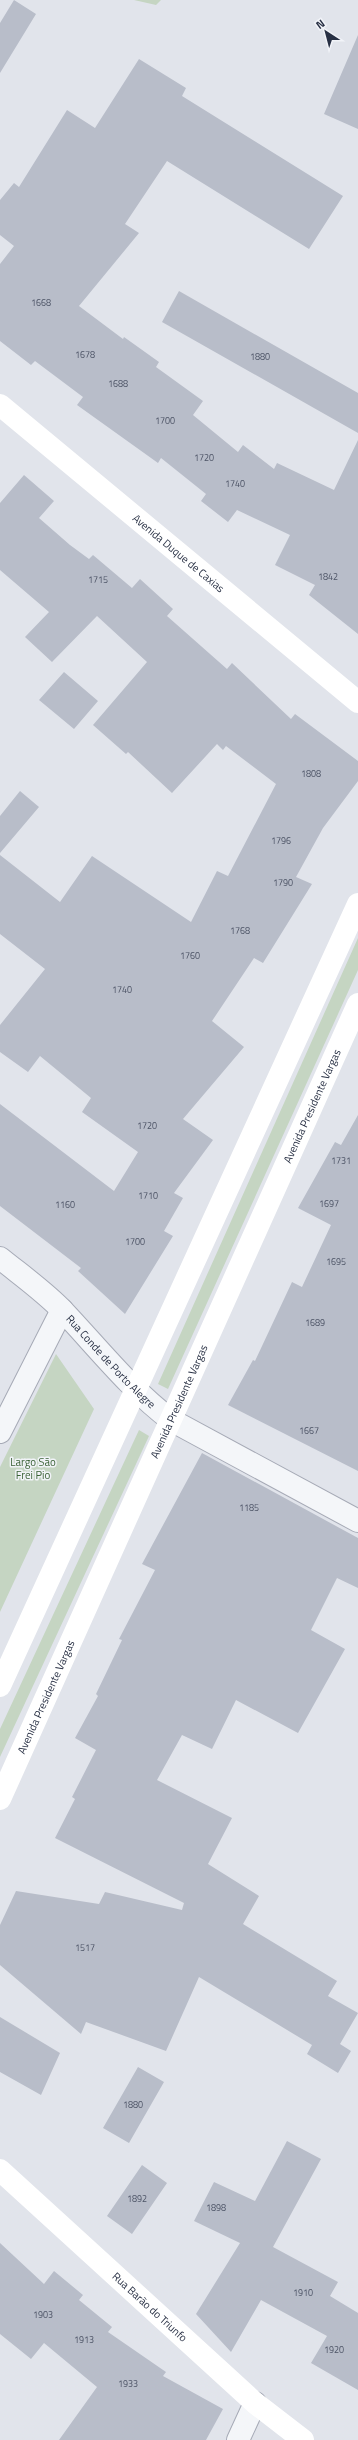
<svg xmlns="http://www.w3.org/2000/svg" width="358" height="2440" viewBox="0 0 358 2440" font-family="'Titillium Web',sans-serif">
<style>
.green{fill:#c5d5c2}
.building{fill:#b8bdc9}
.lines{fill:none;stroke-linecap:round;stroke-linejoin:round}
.street-casing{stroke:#a6aab6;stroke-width:24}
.street{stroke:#f4f6f9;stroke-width:22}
.secondary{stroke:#fff;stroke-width:22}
.labels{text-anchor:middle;stroke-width:3;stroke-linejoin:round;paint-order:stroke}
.number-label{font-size:9px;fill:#4c5365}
.street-label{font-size:11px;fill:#283044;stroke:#f1f3f8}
.park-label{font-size:11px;fill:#396135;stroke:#f1f3f8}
</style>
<rect width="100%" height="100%" fill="#e1e4eb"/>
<path class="green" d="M134 0H161L156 5Z
M358 938V970L168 1389 158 1384Z
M56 1354 94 1409 0 1612V1467Z
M139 1430 149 1436 0 1757V1729Z"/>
<path class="building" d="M14 0 36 14 0 73V23Z
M358 35V129L324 114Z
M139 59 186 88 182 96 343 196 309 249 167 161 125 224 139 233 79 306 123 339 124 337 159 362 156 367 203 401 193 415 238 452 243 445 274 469 277 463 334 490 358 440V634L309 595 315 585 275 565 290 535 237 510 228 522 201 501 206 494 161 458 158 463 77 405 83 397 35 361 31 365 0 341V264L14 246 0 235V200L14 183 19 187 67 110 95 128Z
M179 291 358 393V433L162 322Z
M24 475 54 501 39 518 70 545 89 559 93 555 132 588 140 579 173 609 167 616 227 669 232 663 291 719 295 714 358 761V781L323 828 296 877 312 884 263 963 254 958 212 1021 244 1047 183 1119 213 1140 174 1193 183 1198 164 1231 173 1236 125 1314 78 1271 81 1268 0 1206V1104L114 1191 138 1152 82 1112 91 1098 40 1056 28 1072 0 1052V1025L45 969 0 934V855L60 902 92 856 191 922 217 871 228 876 276 784 226 746 223 750 217 744 172 793 128 752 126 754 93 725 147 662 97 616 52 662 25 637 49 612 0 570V503Z
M64 672 98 701 74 729 39 700Z
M20 791 39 807 0 853V816Z
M358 1115V1471L228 1405 253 1360 255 1361 292 1282 302 1287 331 1225 298 1208 335 1142 341 1145Z
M202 1453 358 1538V1588L337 1578 311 1630 345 1649 298 1733 236 1700 212 1749 182 1735 157 1780 232 1818 208 1864 259 1896 243 1924 337 1981 328 1996 358 2013 340 2044 351 2051 338 2073 307 2054 312 2045 199 1977 166 2051 86 2022 81 2034 0 1965V1925L16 1891 99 1904 105 1892 182 1910 184 1903 55 1838 75 1799 72 1797 96 1750 75 1738 98 1696 96 1694 122 1640 119 1639 155 1570 142 1564Z
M0 2017 60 2053 41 2095 0 2072Z
M138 2067 164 2082 129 2143 103 2128Z
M287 2141 321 2159 273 2247 338 2282 330 2296 358 2313V2390L311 2363 327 2336 261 2300 231 2352 196 2314 240 2243 194 2221 214 2182 255 2201Z
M142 2165 167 2183 132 2234 107 2216Z
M0 2243 44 2284 54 2271 83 2295 79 2300 112 2327 108 2332 166 2372 163 2376 223 2409 206 2440H59L97 2387 44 2343 31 2359 0 2334Z"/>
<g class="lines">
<defs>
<g id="street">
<path id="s1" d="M0 1258C21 1275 45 1292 63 1311 98 1348 130 1389 171 1420L358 1521"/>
<path d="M0 1432 62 1310"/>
<path d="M238 2440 255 2403"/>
</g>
</defs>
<use href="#street" class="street-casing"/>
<use href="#street" class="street"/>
<g class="secondary">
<path id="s2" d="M0 405 358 702"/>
<path d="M0 1686 358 904"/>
<path id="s3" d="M0 1799 358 1004"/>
<path id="s4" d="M0 2170 255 2403 303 2440"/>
</g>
</g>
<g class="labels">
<g class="number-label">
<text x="41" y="306">1668</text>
<text x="85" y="358">1678</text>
<text x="260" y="360">1880</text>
<text x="118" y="387">1688</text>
<text x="165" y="424">1700</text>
<text x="204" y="461">1720</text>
<text x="235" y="487">1740</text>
<text x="328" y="580">1842</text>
<text x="98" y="583">1715</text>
<text x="311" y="777">1808</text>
<text x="281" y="844">1796</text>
<text x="283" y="886">1790</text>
<text x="240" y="934">1768</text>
<text x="190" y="959">1760</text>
<text x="122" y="993">1740</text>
<text x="147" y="1129">1720</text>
<text x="341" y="1164">1731</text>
<text x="148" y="1199">1710</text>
<text x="329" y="1207">1697</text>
<text x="65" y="1208">1160</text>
<text x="135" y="1245">1700</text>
<text x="336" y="1265">1695</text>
<text x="315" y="1326">1689</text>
<text x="309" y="1434">1667</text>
<text x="249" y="1511">1185</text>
<text x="85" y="1951">1517</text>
<text x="133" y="2108">1880</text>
<text x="137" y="2202">1892</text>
<text x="216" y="2211">1898</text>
<text x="303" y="2296">1910</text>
<text x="43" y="2318">1903</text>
<text x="84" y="2343">1913</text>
<text x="334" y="2353">1920</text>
<text x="128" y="2387">1933</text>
</g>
<g class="street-label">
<text dy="4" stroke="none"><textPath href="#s2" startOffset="232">Avenida Duque de Caxias</textPath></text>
<text dy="4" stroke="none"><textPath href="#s3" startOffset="760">Avenida Presidente Vargas</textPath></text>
<text dy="4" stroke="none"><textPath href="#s1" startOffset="152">Rua Conde de Porto Alegre</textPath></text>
<text dy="4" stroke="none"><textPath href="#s3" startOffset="436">Avenida Presidente Vargas</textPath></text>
<text dy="4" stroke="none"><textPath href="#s3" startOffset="112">Avenida Presidente Vargas</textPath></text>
<text dy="4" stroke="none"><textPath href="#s4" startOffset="203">Rua Barão do Triunfo</textPath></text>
</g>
<g class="park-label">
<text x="33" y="1466">Largo São<tspan x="33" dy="13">Frei Pio</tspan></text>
</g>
</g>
<g transform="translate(326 32) rotate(324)" stroke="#f1f3f8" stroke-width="3" paint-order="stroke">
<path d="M0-3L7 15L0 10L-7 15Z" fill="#283044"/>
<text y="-6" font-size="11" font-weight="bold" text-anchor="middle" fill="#283044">N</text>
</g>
</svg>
